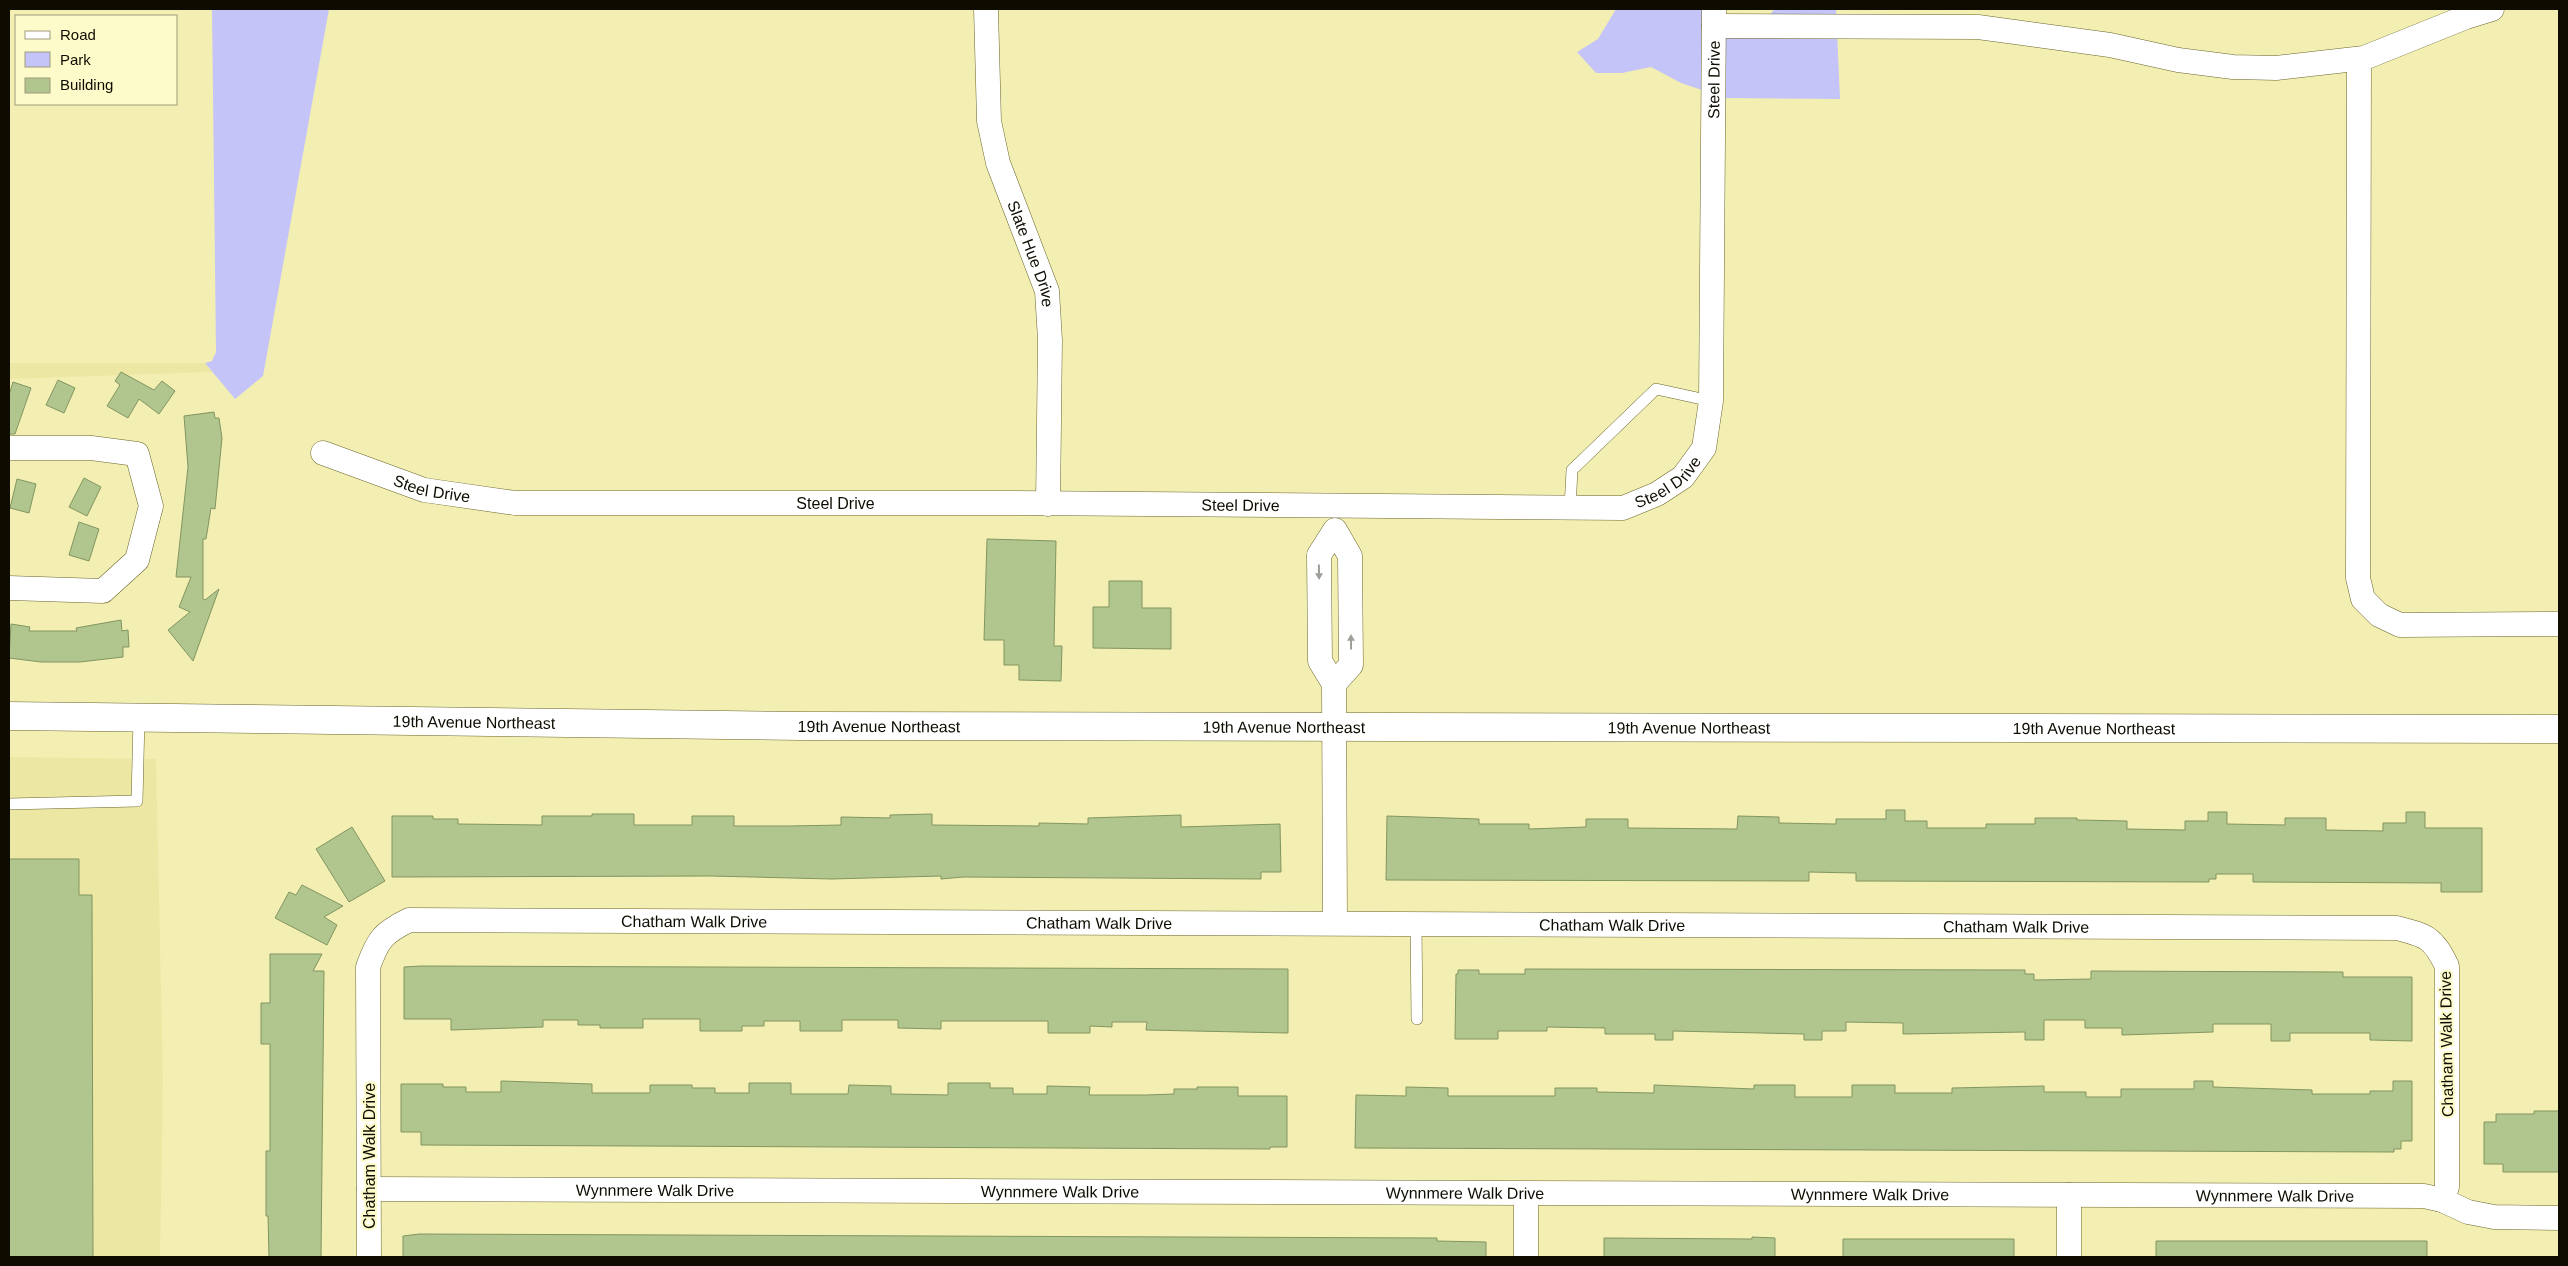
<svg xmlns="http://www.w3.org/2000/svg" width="2568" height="1266" viewBox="0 0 2568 1266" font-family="Arial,sans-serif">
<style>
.built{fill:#ece7a2}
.green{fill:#c4c4f8}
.building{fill:#b1c58e;stroke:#829560}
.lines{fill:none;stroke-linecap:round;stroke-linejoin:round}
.lane-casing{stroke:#6a652d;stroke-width:12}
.street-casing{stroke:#6a652d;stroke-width:25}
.secondary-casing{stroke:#6a652d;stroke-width:29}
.lane{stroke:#fff;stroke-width:11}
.street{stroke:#fff;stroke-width:24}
.secondary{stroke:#fff;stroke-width:28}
.oneway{fill:#9f9e99}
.labels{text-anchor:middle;stroke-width:4.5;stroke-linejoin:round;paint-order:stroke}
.street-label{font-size:16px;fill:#0e0c00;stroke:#fefbcb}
</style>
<rect width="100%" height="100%" fill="#f3efb2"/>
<path class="built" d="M9 363H205L212 372 9 379Z
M9 757 156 759 163 1082 160 1257H9Z"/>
<path class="green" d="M212 9H329L263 376 235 399 205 363 212 361 216 352Z
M1616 9H1700L1715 24 1762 23 1775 9H1836L1840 99 1726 98 1681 83 1651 67 1622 73H1596L1577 52 1598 39Z"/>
<path class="building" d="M121 372 154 390 162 381 175 391 159 414 139 399 128 418 107 406 120 385 115 381Z
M58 380 75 388 64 413 46 405Z
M13 382 31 388 15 434H9V395Z
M214 412 215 418H219L222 438 215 509 211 508 206 539H203V599L205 600 219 589 193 661 168 630 190 612 179 607 191 577H176L188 467 184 416Z
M84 478 101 487 87 516 69 507Z
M17 479 36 484 29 513 10 508Z
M79 522 99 529 89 561 69 555Z
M987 539 1056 541 1054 646H1062L1061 681 1019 680V665H1004V640H984Z
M1109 581H1142V608H1171V649L1093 648V607H1109Z
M121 620 122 631 128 630 129 647H123V657L80 662H41L9 658 11 624 30 627 29 631H77L76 628Z
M1886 810H1905V821H1927V828H1986V824H2035V818H2077V820L2127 821V829L2185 830V821H2208V812H2227V824L2285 825V818H2326V830L2383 831V823H2406V812H2425V828H2482V892H2441V883L2253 882V874H2216V879H2209V882L1856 881V873L1809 872V881L1386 880 1387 816 1479 819V824H1529V829L1586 827V819H1628V828L1737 829 1738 816 1779 817V823L1836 824V819H1886Z
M592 814H634V825H692V816H734V826H791L841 825V817L890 818V815L932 814V825L1039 826V823L1088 824V818L1181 815V827L1280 824 1281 872H1261V879L963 877 941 879V876L832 879 711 876 392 877V816H433V819H458V824L542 825V816H592Z
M352 827 385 881 349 902 316 849Z
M9 859H79V895H92L93 1257H9Z
M302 885 343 906 324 917 337 925 327 945 275 918 289 892 296 895Z
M270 954H322L313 971H324L321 1257H269L268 1216H266V1151H270V1044H261V1003H270Z
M421 966 1288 969V1033L1146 1030 1147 1022H1112V1027L1090 1026V1033H1048V1021H941V1029L898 1028V1020H842V1031H800V1021H764V1026H742V1031H700V1019H643V1028H600V1025H578V1020H543V1027L451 1030V1019H404V967Z
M1525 969 2025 970V974H2034V980L2091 979V971L2343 972V977H2412V1041L2370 1040V1033H2290V1041H2271V1024H2213V1032L2122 1035V1028H2085V1020H2044V1040H2025V1032L1903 1034V1023L1846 1022V1031H1822V1040H1804V1034L1673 1031V1040H1655V1034H1605V1028L1547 1027V1031H1498V1039H1455L1456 974H1458V970H1479V974H1525Z
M501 1081 592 1084V1093H650V1085H692V1088H715V1093H749V1083H791V1094H848L849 1085 891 1086V1094L948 1095V1083H990V1088H1013V1094H1047V1086L1090 1087 1089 1095H1147L1174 1094V1089H1197V1087H1238V1096H1287V1147H1270V1149L421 1145V1132H401V1084H443V1087H466V1092H501Z
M2194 1081H2213V1087L2312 1090V1094H2370V1091H2393V1081H2412V1141H2401V1149H2394V1152L1355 1148 1356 1095 1406 1096V1087L1448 1088V1096H1555V1088H1597V1092L1654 1093V1085L1754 1089V1085H1795V1097H1852V1085H1895V1093H1952V1088L2044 1086V1092H2086V1097H2121V1089H2194Z
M2534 1111H2559V1172H2503V1164H2484V1122H2496V1114H2534Z
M419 1234 1437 1238V1241L1486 1242V1257H403V1236Z
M1752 1237 1775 1238V1257H1604V1238L1752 1239Z
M1843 1239H2014V1257H1843Z
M2156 1241H2427V1257H2156Z"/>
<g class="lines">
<defs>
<path id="lane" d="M1570 508 1572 470 1656 389 1711 401
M9 804 137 801 139 718
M1416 923 1417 1019"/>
<g id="street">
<path id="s1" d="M986 9 989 121 998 163 1047 291 1050 340 1048 504"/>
<path d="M1714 26 1978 27 2110 45 2178 60 2233 67 2276 68 2364 58 2466 17 2492 9"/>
<path d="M2359 59 2358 578 2363 599 2379 615 2400 625 2559 624"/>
<path d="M9 448H91L137 454 151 506 137 560 103 591 9 588"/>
<path id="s2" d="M323 453 424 490 515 503H1013L1623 508 1657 494 1683 477 1704 448 1711 401 1714 9"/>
<path d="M1334 684 1351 665 1350 556 1335 530 1319 555 1320 661 1334 684 1335 923"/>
<path id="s3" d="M369 1189 2424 1196 2442 1200 2468 1212 2494 1217 2559 1218"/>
<path d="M2069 1195V1257"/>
<path id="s4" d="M369 1257 368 967C378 939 383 933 409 920L2397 928C2428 936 2433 938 2447 966V1187L2442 1200"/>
<path d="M1526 1257V1194"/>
</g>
<g id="secondary">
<path id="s5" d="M9 716 800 726 2559 729"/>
</g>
</defs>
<use href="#lane" class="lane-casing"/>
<use href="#street" class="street-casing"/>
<use href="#secondary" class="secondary-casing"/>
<use href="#lane" class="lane"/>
<use href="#street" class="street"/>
<use href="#secondary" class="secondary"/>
</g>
<defs><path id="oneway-solid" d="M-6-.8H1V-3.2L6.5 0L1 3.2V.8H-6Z" transform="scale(1.25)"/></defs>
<g class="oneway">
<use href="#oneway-solid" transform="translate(1319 572) rotate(89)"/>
<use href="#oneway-solid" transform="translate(1351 642) rotate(-90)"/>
</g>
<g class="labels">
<g class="street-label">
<text dy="6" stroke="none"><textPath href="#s2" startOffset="1780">Steel Drive</textPath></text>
<text dy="6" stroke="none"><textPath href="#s1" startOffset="252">Slate Hue Drive</textPath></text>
<text dy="6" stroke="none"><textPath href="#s2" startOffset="1360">Steel Drive</textPath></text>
<text dy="6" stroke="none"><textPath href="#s2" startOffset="115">Steel Drive</textPath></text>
<text dy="6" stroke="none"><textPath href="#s2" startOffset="520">Steel Drive</textPath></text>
<text dy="6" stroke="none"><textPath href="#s2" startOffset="925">Steel Drive</textPath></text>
<text dy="6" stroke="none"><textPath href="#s5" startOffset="465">19th Avenue Northeast</textPath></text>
<text dy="6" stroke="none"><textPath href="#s5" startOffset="870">19th Avenue Northeast</textPath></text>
<text dy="6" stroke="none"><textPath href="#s5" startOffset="1275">19th Avenue Northeast</textPath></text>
<text dy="6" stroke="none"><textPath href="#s5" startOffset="1680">19th Avenue Northeast</textPath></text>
<text dy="6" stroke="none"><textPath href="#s5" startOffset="2085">19th Avenue Northeast</textPath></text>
<text dy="6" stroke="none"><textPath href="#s4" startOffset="640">Chatham Walk Drive</textPath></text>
<text dy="6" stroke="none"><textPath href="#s4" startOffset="1045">Chatham Walk Drive</textPath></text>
<text dy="6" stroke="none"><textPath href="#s4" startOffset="1558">Chatham Walk Drive</textPath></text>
<text dy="6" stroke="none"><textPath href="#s4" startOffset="1962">Chatham Walk Drive</textPath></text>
<text transform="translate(2446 1044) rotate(-91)" y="6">Chatham Walk Drive</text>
<text transform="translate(369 1156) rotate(-90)" y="6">Chatham Walk Drive</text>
<text dy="6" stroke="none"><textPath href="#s3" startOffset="286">Wynnmere Walk Drive</textPath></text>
<text dy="6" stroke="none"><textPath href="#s3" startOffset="691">Wynnmere Walk Drive</textPath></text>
<text dy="6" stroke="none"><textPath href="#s3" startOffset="1096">Wynnmere Walk Drive</textPath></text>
<text dy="6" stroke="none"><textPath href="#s3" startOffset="1501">Wynnmere Walk Drive</textPath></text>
<text dy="6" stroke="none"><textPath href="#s3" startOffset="1906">Wynnmere Walk Drive</textPath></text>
</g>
</g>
<rect width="2568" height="1266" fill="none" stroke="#0e0c00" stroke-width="20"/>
<rect x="15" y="15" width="162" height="90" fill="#fefbcb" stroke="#9e9b7a"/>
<rect x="25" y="31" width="25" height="8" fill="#ffffff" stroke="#9e9b7a"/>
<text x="60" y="40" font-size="15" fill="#0e0c00">Road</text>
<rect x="25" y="52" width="25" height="15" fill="#c4c4f8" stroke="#9e9b7a"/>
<text x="60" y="65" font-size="15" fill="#0e0c00">Park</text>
<rect x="25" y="78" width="25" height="15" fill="#b1c58e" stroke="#9e9b7a"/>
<text x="60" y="90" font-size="15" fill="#0e0c00">Building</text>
</svg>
